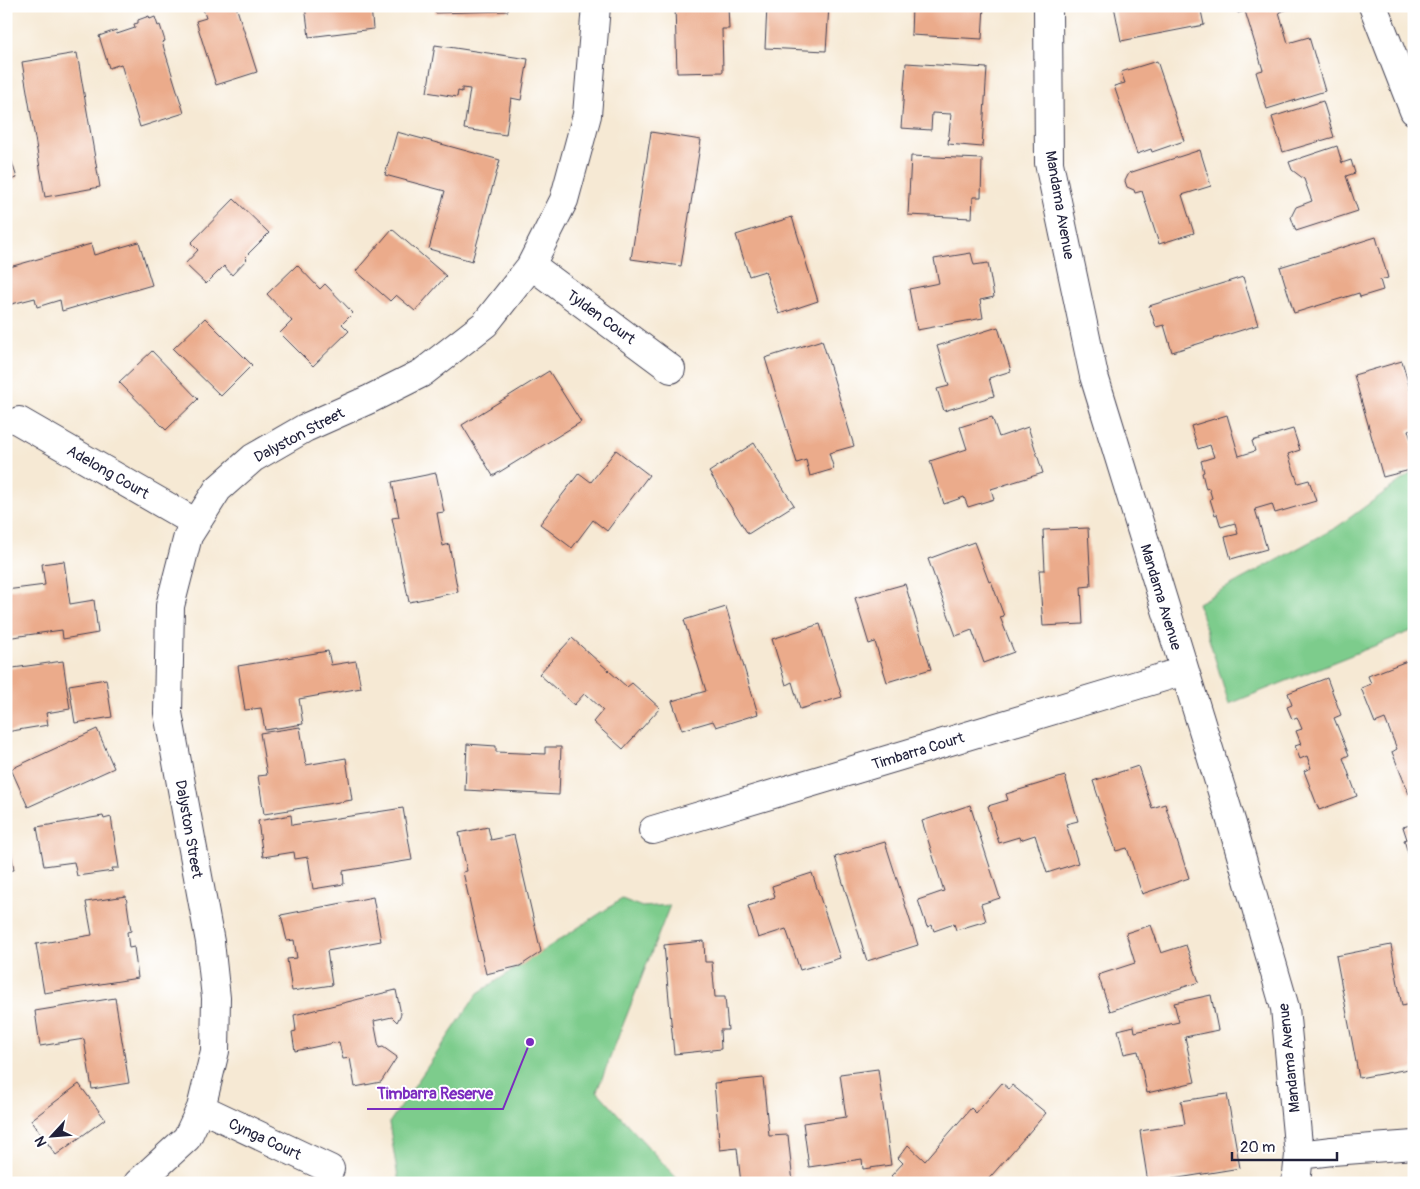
<svg xmlns="http://www.w3.org/2000/svg" width="1420" height="1189" viewBox="0 0 1420 1189" font-family="Pangolin,sans-serif">
<style>
.green{fill:#7dcc8c;stroke:#507764}
.building{fill:#ebab8b}
.lines{fill:none;stroke-linecap:round;stroke-linejoin:round}
.street-casing{stroke:#424052;stroke-width:30}
.street{stroke:#fff;stroke-width:28}
.labels{text-anchor:middle;stroke-width:4;stroke-linejoin:round;paint-order:stroke}
.street-label{font-size:15px;fill:#22223b;stroke:#fff}
.leader{fill:none;stroke:#7b2cbf;stroke-width:2}
.callout-dot{fill:#7b2cbf;stroke:#fff;stroke-width:2}
.callout-label{font-size:16px;text-anchor:middle;font-weight:bold;fill:#7b2cbf;stroke:#fff;stroke-width:4;stroke-linejoin:round;paint-order:stroke}
</style>
<rect width="100%" height="100%" fill="#fff"/>
<filter id="ink" filterUnits="userSpaceOnUse"><feTurbulence type="fractalNoise" baseFrequency=".02" numOctaves="2"/><feDisplacementMap in="SourceGraphic" scale="10" xChannelSelector="R" yChannelSelector="G"/><feConvolveMatrix kernelMatrix="1 2 1 2 8 2 1 2 1" color-interpolation-filters="sRGB"/></filter>
<filter id="wash" filterUnits="userSpaceOnUse"><feTurbulence type="fractalNoise" baseFrequency=".0096" numOctaves="4" result="noise"/><feDisplacementMap in="SourceGraphic" scale="20" xChannelSelector="R" yChannelSelector="G"/><feGaussianBlur stdDeviation="1.12" result="paint"/><feColorMatrix in="noise" values="0 0 0 0 0 0 0 0 0 0 0 0 0 0 0 0 0 1.4 0 .05"/><feComposite in="paint" operator="in"/></filter>
<g filter="url(#wash)">
<rect width="100%" height="100%" fill="#f6e9d4"/>
<path class="green" d="M1414 471V630L1229 704 1198 603 1337 527Z
M622 899 642 907 670 905 597 1091 681 1183H399L389 1123 478 993Z"/>
<g id="blocks">
<path class="building" d="M202 6H236L257 72 216 85 196 21 206 18Z
M305 6H371L373 29 309 37Z
M393 6H413V8L393 9Z
M435 6H508V11L435 13Z
M675 6H728L729 29H722L723 72 677 73Z
M767 6H829L826 51 765 48Z
M912 6H984L982 39 911 35Z
M1114 6H1200L1204 25 1121 41Z
M1236 6H1298L1279 12 1288 43 1309 37 1325 91 1267 109 1256 72 1263 70 1245 11 1238 13Z
M149 16 150 19 155 17 158 26 160 25 165 41 162 42 184 113 140 127 121 64 109 68 99 36 116 30 117 34 135 28 134 24 138 23V20Z
M435 45 528 59 521 100 511 98 506 135 464 129 470 89 462 88V92L458 91 457 97 427 92Z
M77 53 100 187 45 197 22 62Z
M1157 61 1184 141 1152 152 1151 149 1137 154 1114 86 1125 83 1121 72Z
M906 63 987 68 982 147 948 144 951 114 932 113 931 130 901 128Z
M1323 101 1334 137 1283 152 1272 117Z
M397 132 500 160 472 261 429 249 445 191 385 175Z
M651 132 701 140 681 266 631 259Z
M6 144 17 178 6 181Z
M1337 146 1342 163 1351 160 1355 173 1346 176 1358 211 1296 231 1291 217 1296 207 1312 201 1304 179 1292 170 1289 162Z
M1200 150 1211 186 1182 195 1194 233 1159 244 1142 191 1135 193 1134 190 1127 187 1125 181 1129 173Z
M911 156 982 159 981 197H973L972 218 908 215Z
M234 199 269 233 245 257 247 259 232 275 224 266 206 284 185 264 198 250 191 243Z
M792 217 818 301 779 314 765 271 749 276 736 235Z
M392 229 446 276 415 311 396 295 390 301 356 271Z
M1376 237 1388 278 1380 280 1383 290 1360 297 1359 293 1294 313 1280 267Z
M139 242 152 285 62 311 60 300 37 307 35 298 8 305 6 268 91 244 94 255Z
M971 253 974 265 988 263 994 297 980 300 983 318 917 330 909 289 939 283 934 259Z
M297 265 320 289 325 284 353 313 342 324 349 331 313 366 280 333 292 321 267 294Z
M1243 277 1258 325 1172 352 1164 325 1156 327 1149 306Z
M205 318 252 365 221 396 173 349Z
M998 327 1011 371 989 378 994 396 944 411 937 389 949 386 937 346Z
M822 340 854 446 829 453 834 469 810 476 806 460 797 463 765 358Z
M152 351 198 399 166 430 119 382Z
M1402 361 1414 403V428L1408 430 1414 449V469L1383 477 1354 375Z
M549 371 581 422 493 476 462 425Z
M1227 415 1239 456 1255 451 1252 441 1293 429 1300 450 1288 454 1298 483 1309 480 1316 501 1275 513 1272 504 1255 509 1267 549 1231 559 1225 537 1238 534 1235 523 1221 527 1217 514 1215 515 1210 499 1212 498 1209 488 1206 489 1202 473 1204 472 1201 461 1214 457 1210 445 1198 449 1191 426Z
M992 417 999 437 1028 427 1043 473 991 489 994 499 968 507 964 497 944 504 930 461 967 449 960 427Z
M754 443 794 505 748 534 709 472Z
M616 450 649 475 607 531 593 520 572 548 540 524 579 473 591 482Z
M436 473 444 512 437 513 443 546 449 544 458 592 409 602 392 518 399 517 392 482Z
M1088 528 1091 586 1081 587 1083 624 1043 626 1039 570H1045L1043 530Z
M974 542 989 582 991 581 1004 616 1000 617 1014 652 984 663 972 630 956 636 928 559Z
M64 561 70 604 94 600 98 633 63 639 62 630 6 638V590L45 585 42 564Z
M905 584 931 669 887 682 875 642 869 644 855 598Z
M726 607 758 714 716 727 713 721 682 730 672 701 706 691 684 620Z
M820 624 842 697 800 709 792 682 786 685 772 639Z
M572 638 627 687 632 683 660 708 623 749 593 722 603 710 585 693 574 705 539 674Z
M328 651 331 665 356 661 361 688 299 699 303 724 265 730 261 708 245 710 238 666Z
M63 661 70 709 46 713 48 725 6 732V669Z
M1407 661 1411 671H1413L1414 674V792L1409 794 1392 752 1397 749 1385 719 1375 723 1361 688 1371 684 1368 676Z
M1327 678 1341 715 1334 718 1349 755 1343 758 1357 796 1319 810 1304 771 1311 768 1307 756 1300 759 1295 746 1301 744 1296 731 1302 729 1297 717 1292 719 1287 707 1292 705 1288 693Z
M106 679 112 717 75 723 69 685Z
M300 727 306 765 346 758 352 800 264 814 258 776 267 775 260 733Z
M97 729 114 768 28 807 11 769Z
M467 744 496 746V752L545 754V747H561L559 795 465 790Z
M1138 766 1152 808 1165 804 1189 878 1142 894 1127 848 1116 851 1093 781Z
M1065 776 1078 821 1066 824 1078 863 1047 873 1035 835 1020 840 1019 837 999 843 988 806 1008 800 1006 794Z
M970 805 1000 898 981 904 986 921 956 930 954 924 934 931 932 925 927 927 918 900 944 891 922 821Z
M403 808 412 860 343 871 344 884 313 889 308 857 295 859 294 852 263 857 258 821 291 815 292 825Z
M103 816 104 819 111 817 119 868H112L113 871 77 876 74 862 44 866 37 827Z
M1414 824V854L1409 856 1404 840 1407 839 1403 827Z
M488 827 491 840 514 835 541 952 520 966 486 974 463 872 467 871 459 833Z
M7 828 14 870 6 871V829Z
M885 842 918 945 867 961 835 857Z
M1414 864V879L1409 866Z
M812 873 840 958 800 970 786 929 758 938 748 906 775 897 772 886Z
M126 896 131 931 127 932 129 948 134 947 138 978 44 993 36 944 92 935 86 902Z
M373 897 381 941 327 951 332 985 292 991 287 959 297 958 294 940 287 941 281 915Z
M1151 925 1161 953 1186 945 1199 982 1110 1011 1098 975 1135 963 1126 933Z
M704 941 705 962H712L715 997H725L728 1030H720L721 1049 674 1054 664 945Z
M1391 945 1402 1006 1411 1004 1414 1020V1068L1359 1078 1336 956Z
M396 990 401 1014 397 1022 392 1017 374 1021 379 1048 383 1047 397 1057 381 1082 355 1087 350 1058 343 1059 339 1042 295 1051 292 1032 296 1031 294 1015Z
M1211 995 1218 1030 1185 1037 1195 1082 1147 1093 1138 1051 1124 1054 1118 1030 1134 1026 1135 1032 1179 1022 1174 1003Z
M115 998 129 1083 92 1089 84 1039 40 1046 35 1011Z
M878 1069 891 1165 863 1169 862 1159 809 1167 803 1123 846 1117 840 1074Z
M763 1078 769 1136 788 1135 793 1183H741L737 1148 720 1150 714 1083Z
M1002 1083 1009 1089 1012 1085 1046 1113 985 1183H899L891 1176 903 1163 898 1158 908 1145 925 1161 971 1108 976 1113Z
M79 1084 105 1119 56 1155 31 1120Z
M1227 1094 1240 1168 1148 1183 1140 1131 1185 1124 1181 1101Z"/>
</g>
</g>
<g filter="url(#ink)">
<use href="#blocks" fill-opacity="0" stroke="#424052" stroke-width="1"/>
<g class="lines">
<defs>
<path id="street" d="M1048 6 1049 163 1094 376 1232 824 1285 1008 1299 1155 1296 1183
M1373 6 1414 111
M531 265 671 369
M19 421 196 523
M653 830 1184 671
M201 1108 330 1169
M1299 1155 1332 1151 1414 1145
M138 1183 187 1138 201 1108 215 1051 216 998 210 942 168 713 170 606 188 536 218 489 253 458 305 428 370 399 422 373 485 324 530 267 564 200 587 115 596 6"/>
</defs>
<use href="#street" class="street-casing"/>
<use href="#street" class="street"/>
</g>
</g>
<g class="labels">
<g class="street-label">
<text transform="translate(1060 205) rotate(80)" y="5">Mandama Avenue</text>
<text transform="translate(601 317) rotate(36)" y="5">Tylden Court</text>
<text transform="translate(299 435) rotate(-28)" y="5">Dalyston Street</text>
<text transform="translate(108 472) rotate(30)" y="5">Adelong Court</text>
<text transform="translate(1161 597) rotate(73)" y="5">Mandama Avenue</text>
<text transform="translate(918 751) rotate(-17)" y="5">Timbarra Court</text>
<text transform="translate(189 829) rotate(80)" y="5">Dalyston Street</text>
<text transform="translate(1289 1058) rotate(-96)" y="5">Mandama Avenue</text>
<text transform="translate(265 1139) rotate(25)" y="5">Cynga Court</text>
</g>
</g>
<path class="leader" d="M530 1042L503 1109H367"/>
<circle class="callout-dot" cx="530" cy="1042" r="5"/>
<g class="callout-label">
<text x="435" y="1099">Timbarra Reserve</text>
</g>
<rect width="1420" height="1189" fill="none" stroke="#fff" stroke-width="25"/>
<g transform="translate(52 1136) rotate(244)" stroke="#ffffff" stroke-width="4" paint-order="stroke">
<path d="M0-4L9 19L0 12L-9 19Z" fill="#22223b"/>
<text y="-8" font-size="14" font-weight="bold" text-anchor="middle" fill="#22223b">N</text>
</g>
<path d="M1232 1152v8h105v-8" fill="none" stroke="#22223b" stroke-width="2.5"/>
<text x="1240" y="1152" font-size="15" fill="#22223b" stroke="#ffffff" stroke-width="4" paint-order="stroke">20 m</text>
</svg>
